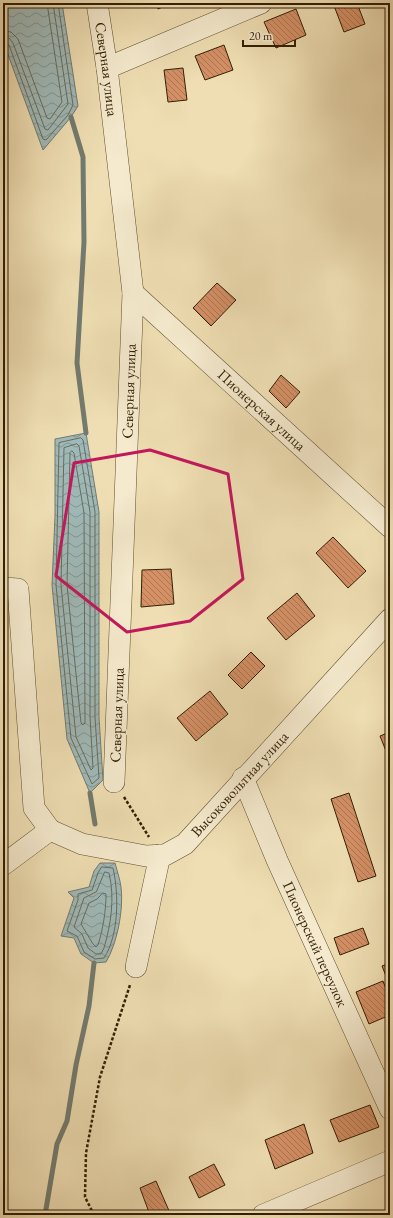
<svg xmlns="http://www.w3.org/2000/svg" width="393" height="1218" viewBox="0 0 393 1218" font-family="'EB Garamond',serif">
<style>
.water{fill:url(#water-waves);stroke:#737b6f}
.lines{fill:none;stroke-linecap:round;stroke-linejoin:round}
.shore{stroke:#686c5d;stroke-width:1}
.stream{stroke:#737b6f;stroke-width:5}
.building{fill:url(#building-back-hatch);stroke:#311e02}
.minor-casing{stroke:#604e2e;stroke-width:22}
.path{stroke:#311e02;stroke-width:2.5;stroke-dasharray:3 2;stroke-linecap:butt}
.minor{stroke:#f5eace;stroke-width:21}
.marked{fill:none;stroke:#c2185b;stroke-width:3;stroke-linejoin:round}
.labels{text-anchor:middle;stroke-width:3;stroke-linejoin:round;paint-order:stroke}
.street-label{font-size:15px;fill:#311e02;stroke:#f5eace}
</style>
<defs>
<pattern id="water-waves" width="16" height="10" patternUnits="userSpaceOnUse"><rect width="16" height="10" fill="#9fb9b8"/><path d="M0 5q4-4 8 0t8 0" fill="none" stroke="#829693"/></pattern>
<pattern id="building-back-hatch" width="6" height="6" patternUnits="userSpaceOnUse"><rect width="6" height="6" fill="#d59066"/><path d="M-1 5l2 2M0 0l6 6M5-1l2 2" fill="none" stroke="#ad7552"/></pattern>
</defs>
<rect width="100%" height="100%" fill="#efdeb3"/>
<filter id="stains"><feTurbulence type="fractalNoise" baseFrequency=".005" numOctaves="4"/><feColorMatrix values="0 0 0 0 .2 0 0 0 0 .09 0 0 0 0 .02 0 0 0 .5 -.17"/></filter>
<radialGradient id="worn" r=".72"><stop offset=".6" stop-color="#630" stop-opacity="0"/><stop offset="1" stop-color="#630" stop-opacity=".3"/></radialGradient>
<path class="water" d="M3 3H62L78 106 71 117 43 150 3 41Z
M86 433 99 512V717L103 780 90 793 67 739 52 585 55 516V439Z
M100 863H115C117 871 120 879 121 887 124 909 117 944 106 962L94 963 81 954 74 938 61 936 74 898 68 892 89 887 94 871Z"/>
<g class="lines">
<path class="shore" d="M3 31 11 32 18 39 47 118 50 119 62 102 47 3
M3 37 9 38 13 43 45 129 48 130 68 104 53 3
M3 42 9 45 43 139 46 140 68 115 73 105 58 3
M81 438 83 440 95 512V717L99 778 92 784 71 738 56 585 59 443Z
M77 444 79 446 90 512V717L93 768 91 770 76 737 61 585 64 448Z
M72 451 74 453 84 513 85 723 83 725 81 723 67 585 70 453Z
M102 867 113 868C119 894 119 935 104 958L95 959 84 952 77 936 67 931 78 900V894L92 890 98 873Z
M105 872 109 873C115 898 111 924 104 948L101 954H96L88 948 82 934 74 927 84 898 96 892Z
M103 893 106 894C106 911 103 929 98 945L96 947 93 944 81 924 89 903 97 899Z"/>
<path class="stream" d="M71 117 83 157 84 242 77 363 86 433
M90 793 95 824
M45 1215 57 1144 67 1121 76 1065 89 1006 94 963"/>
</g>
<path class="building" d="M156 3H172L158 9Z
M333 3H357L365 24 344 32Z
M296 9 306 35 276 48 264 22Z
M224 45 233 70 205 80 195 56Z
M183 68 187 100 168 102 164 70Z
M217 283 236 300 211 326 193 308Z
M281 375 300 392 286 408 269 391Z
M333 537 366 571 348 588 316 553Z
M171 569 174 604 141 607 142 570Z
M297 593 315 616 286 640 267 618Z
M251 652 265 666 242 689 228 675Z
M210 691 228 714 196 741 177 718Z
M390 732V761L380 736Z
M349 793 376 876 358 882 331 799Z
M363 928 369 944 340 955 334 938Z
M390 963V986L382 966Z
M383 981 390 999V1015L369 1024 356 992Z
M370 1105 379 1127 339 1142 330 1120Z
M304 1124 313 1153 275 1169 265 1140Z
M214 1164 225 1185 199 1198 189 1177Z
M156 1181 170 1213 167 1215H150L140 1188Z
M390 1209V1215H375V1213Z"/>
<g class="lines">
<defs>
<g id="minor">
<path id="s1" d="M97 3 107 68 133 293 114 782"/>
<path d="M107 68 261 3"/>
<path id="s2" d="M133 293 390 527"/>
<path d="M3 588 18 589 34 808 50 830"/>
<path id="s3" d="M243 778 277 860 390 1109"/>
<path id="s4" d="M50 830 82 844 146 856 165 855 185 844 390 619"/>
<path d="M3 865 50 830"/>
<path d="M136 967 160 855"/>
<path d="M263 1215 390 1161"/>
</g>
</defs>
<use href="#minor" class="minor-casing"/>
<path class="path" d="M124 797 149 837
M94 1215 85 1197 86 1153 100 1077 130 985"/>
<use href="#minor" class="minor"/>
</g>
<path class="marked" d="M150 450 228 474 243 579 190 621 127 632 56 576 74 463Z"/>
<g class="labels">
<g class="street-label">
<text dy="5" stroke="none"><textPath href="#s1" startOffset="67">Северная улица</textPath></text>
<text transform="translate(129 391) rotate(-88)" y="5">Северная улица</text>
<text dy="5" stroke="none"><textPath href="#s2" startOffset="174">Пионерская улица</textPath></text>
<text transform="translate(117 715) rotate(-88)" y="5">Северная улица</text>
<text dy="5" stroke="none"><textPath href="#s4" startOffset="223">Высоковольтная улица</textPath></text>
<text dy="5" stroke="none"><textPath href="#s3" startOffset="181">Пионерский переулок</textPath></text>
</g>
</g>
<rect width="393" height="1218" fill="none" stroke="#efdeb3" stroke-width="16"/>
<rect x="4" y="4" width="385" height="1210" fill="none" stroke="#311e02" stroke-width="2"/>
<rect x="8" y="8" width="377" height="1202" fill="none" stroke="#311e02"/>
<path d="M243 40v6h52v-6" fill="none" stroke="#311e02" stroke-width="2"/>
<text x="249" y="40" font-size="12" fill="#311e02" stroke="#f5eace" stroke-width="3" paint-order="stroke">20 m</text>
<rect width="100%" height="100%" filter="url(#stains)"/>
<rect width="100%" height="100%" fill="url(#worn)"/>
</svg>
